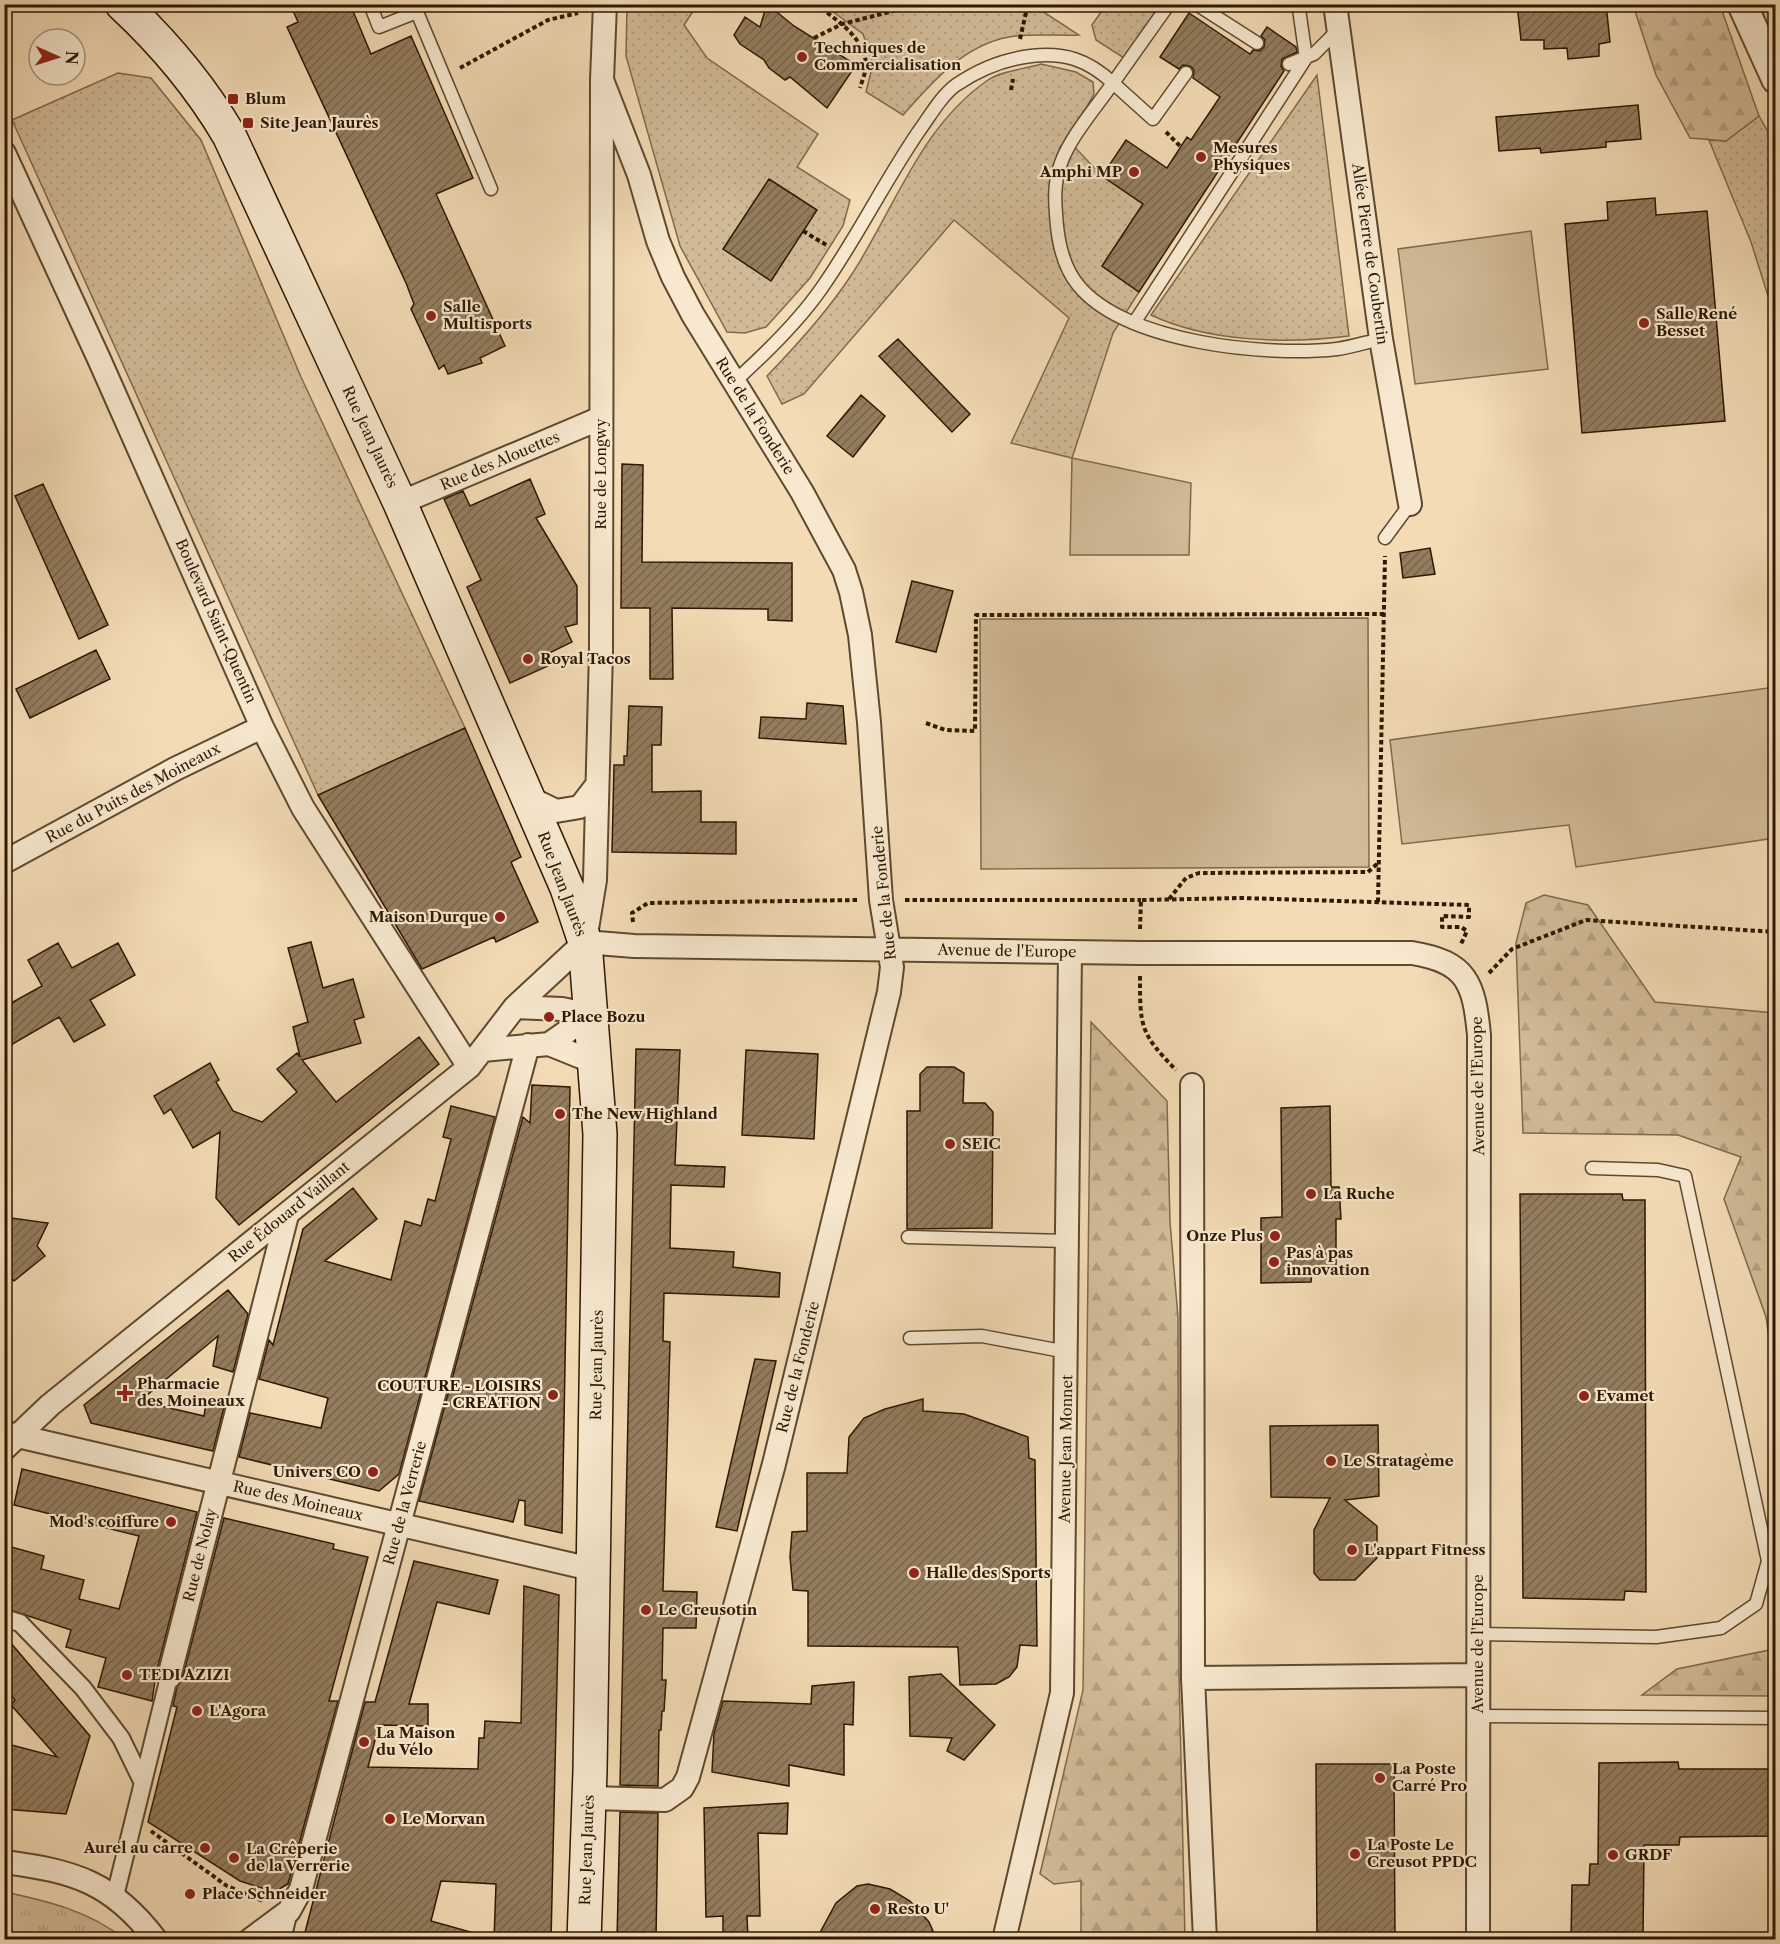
<svg xmlns="http://www.w3.org/2000/svg" width="1780" height="1944" viewBox="0 0 1780 1944" font-family="'Libre Caslon Text',serif">
<style>
.grass{fill:url(#grass-dots);stroke:#7f694c;stroke-width:1.5}
.forest{fill:url(#forest-firs);stroke:#7f694c;stroke-width:1.5}
.park{fill:url(#park-tufts);stroke:#7f694c;stroke-width:1.5}
.pitch{fill:#d1ba97;stroke:#7f694c;stroke-width:1.5}
.building{fill:url(#building-hatch);stroke:#2d1802;stroke-width:1.5}
.lines{fill:none;stroke-linecap:round;stroke-linejoin:round}
.service-casing{stroke:#5e492f;stroke-width:15}
.pedestrian-casing{stroke:#5e492f;stroke-width:20}
.minor-casing{stroke:#5e492f;stroke-width:26}
.tertiary-casing{stroke:#5e492f;stroke-width:32}
.secondary-casing{stroke:#2d1802;stroke-width:36}
.path{stroke:#2d1802;stroke-width:4;stroke-dasharray:4.5 3;stroke-linecap:butt}
.service{stroke:#f7e8cf;stroke-width:12}
.pedestrian{stroke:#f7e8cf;stroke-width:16}
.minor{stroke:#f7e8cf;stroke-width:22}
.tertiary{stroke:#f7e8cf;stroke-width:28}
.secondary{stroke:#f7e8cf;stroke-width:33}
.poi-dot{fill:#8f2418;stroke:#f7e8cf;stroke-width:2}
.labels{text-anchor:middle;stroke-width:4.5;stroke-linejoin:round;paint-order:stroke}
.poi-label{font-size:15px;font-weight:bold;fill:#2d1802;stroke:#f7e8cf;text-anchor:start}
.street-label{font-size:15px;fill:#2d1802;stroke:#f7e8cf}
</style>
<defs>
<pattern id="grass-dots" width="8" height="8" patternUnits="userSpaceOnUse" patternTransform="scale(1.5)"><rect width="8" height="8" fill="#d1ba97"/><path d="M2 2h.1M6 6h.1" fill="none" stroke="#b49f80" stroke-width="1.8" stroke-linecap="round"/></pattern>
<pattern id="forest-firs" width="22" height="20" patternUnits="userSpaceOnUse" patternTransform="scale(1.5)"><rect width="22" height="20" fill="#d1ba97"/><path d="M5 1l3.5 6h-7zM16 11l3.5 6h-7z" fill="#b49f80"/></pattern>
<pattern id="park-tufts" width="24" height="20" patternUnits="userSpaceOnUse" patternTransform="scale(1.5)"><rect width="24" height="20" fill="#d1ba97"/><path d="M3 7l-1-3M5 7V3M7 7l1-3M15 17l-1-3M17 17v-4M19 17l1-3" fill="none" stroke="#b49f80"/></pattern>
<pattern id="building-hatch" width="6" height="6" patternUnits="userSpaceOnUse" patternTransform="scale(1.5)"><rect width="6" height="6" fill="#947d5f"/><path d="M-1 1l2-2M0 6l6-6M5 7l2-2" fill="none" stroke="#79654c"/></pattern>
</defs>
<rect width="100%" height="100%" fill="#f3dbb5"/>
<filter id="stains"><feTurbulence type="fractalNoise" baseFrequency=".00333" numOctaves="4"/><feColorMatrix values="0 0 0 0 .2 0 0 0 0 .09 0 0 0 0 .02 0 0 0 .5 -.17"/></filter>
<radialGradient id="worn" r=".72"><stop offset=".6" stop-color="#630" stop-opacity="0"/><stop offset="1" stop-color="#630" stop-opacity=".3"/></radialGradient>
<path class="grass" d="M627 5H697L684 25 707 58 818 134 797 167 850 200 843 226 810 278 766 327 745 333 727 332 680 246 626 56Z
M824 5H1033L1079 35C1057 36 1031 33 1009 37 964 45 932 82 903 115L866 92 873 64 863 34Z
M1106 5H1161L1124 58 1096 40 1092 25Z
M1041 64 1076 72 1093 82 1094 94 1068 140 1102 176 1143 204 1102 266 1139 292 1113 333 1072 458 1011 443 1069 318 954 220 804 394 782 404 767 376C798 344 828 311 852 274 895 208 920 127 988 80 1001 71 1025 69 1041 64Z
M118 73 151 78 201 140 301 377 465 728 318 795 12 120Z
M1317 75 1349 336C1287 344 1208 342 1151 315Z
M1759 116 1775 144V318L1751 242 1709 140 1726 141Z"/>
<path class="forest" d="M1633 5H1720L1759 116 1726 141 1690 138 1656 75Z
M1756 5H1775V45Z
M1544 895 1588 905 1655 1002 1775 1013V1379L1766 1317 1724 1199 1741 1157 1678 1135 1523 1133 1516 943 1526 903Z
M1091 1022 1167 1101 1170 1222 1178 1317 1179 1672 1185 1939H1081V1881L1054 1884 1040 1874 1083 1690Z
M1775 1646V1696L1642 1695 1677 1669 1774 1649Z"/>
<path class="park" d="M5 1892C47 1901 90 1911 124 1939H5Z"/>
<path class="pitch" d="M1531 231 1548 369 1415 384 1398 249Z
M1072 458 1191 483 1189 555H1070Z
M1368 618 1369 867 981 869 980 619Z
M1775 687V838L1576 867 1569 825 1402 844 1390 740Z"/>
<path class="building" d="M290 4H350L371 54 411 36 473 178 436 194 505 346 480 358 482 363 448 374 444 365 439 369 411 309 414 304 406 283 287 27 298 22Z
M767 4 794 26 856 65 827 108 790 77 785 80 769 68 764 60 740 44 734 35 745 17 760 27Z
M1517 4H1606L1610 42 1599 44V56L1568 59 1567 48 1544 49V40H1521Z
M1189 13 1250 54 1253 50 1260 51 1264 47 1265 40 1261 36 1267 27 1296 47 1297 52 1282 59 1281 66 1284 71 1139 292 1102 266 1143 204 1102 176 1126 140 1167 168 1187 137 1191 140 1220 97 1193 78 1194 70 1190 66 1183 65 1179 69 1160 57Z
M1638 105 1641 139 1606 142V147L1541 153 1540 148 1499 151 1496 117Z
M769 179 817 210 771 281 723 249Z
M1655 198 1656 215 1707 211 1725 421 1582 433 1565 224 1608 220 1607 202Z
M898 339 970 414 952 432 879 356Z
M861 395 885 416 853 457 827 436Z
M622 464 643 465 642 562 792 563V621L768 620V609L672 608 673 679H650V608H621Z
M530 479 545 514 536 518 577 586V624L565 627 572 642 543 656 548 666 510 683 467 587 481 580 444 499 463 491 470 506Z
M43 484 108 625 79 639 15 496Z
M1430 548 1435 574 1403 578 1400 553Z
M912 581 953 591 936 652 896 642Z
M96 650 110 679 30 718 16 689Z
M807 703 843 706 846 744 759 738 761 717 806 719Z
M629 706 662 707 661 745H652V792L701 791V822H736V854L612 852 614 765H624V756H627Z
M465 728 521 857 511 862 538 922 496 942 494 937 422 969 318 795Z
M311 942 323 988 353 979 364 1017 354 1020 361 1043 302 1060 336 1102 419 1037 439 1064 239 1225 216 1198 220 1132 193 1148 171 1109 164 1114 154 1096 210 1063 219 1080 216 1082 233 1111 262 1122 297 1092 277 1069 297 1053 300 1057 293 1027 308 1022 288 948Z
M58 943 72 968 118 943 135 975 90 1000 105 1025 74 1042 59 1017 4 1049V1007L42 986 28 960Z
M636 1049 680 1050 675 1165 725 1167 724 1187 671 1185 670 1248 734 1252 733 1267 780 1273 779 1297 664 1293 663 1341 670 1342 663 1591 697 1592 696 1628H663L662 1680H666L664 1711H662L661 1730H659L658 1786 620 1785Z
M746 1050 818 1054 814 1139 742 1135Z
M927 1067H954L964 1073 963 1103H985L993 1112 992 1228 907 1229V1111H920V1074Z
M532 1085 570 1087 562 1533 525 1525V1501L519 1500 513 1522 419 1501 523 1117 530 1123Z
M451 1106 495 1117 399 1474 379 1491 239 1457 250 1413 321 1428 328 1398 259 1379 269 1340 273 1345 303 1229 353 1188 377 1219 325 1261 391 1280 405 1221 421 1226 428 1199 435 1201 451 1139 443 1137Z
M1330 1106 1331 1187H1339L1341 1219H1336V1270L1312 1271 1311 1282 1261 1283V1218L1282 1217 1281 1108Z
M1520 1194H1622L1623 1200H1645L1646 1592 1625 1591 1624 1600 1523 1598Z
M4 1217 48 1223 37 1246 45 1256 14 1281 4 1269Z
M228 1290 248 1314 233 1372 213 1366 218 1336 140 1401 204 1416 206 1403 224 1407 213 1451 91 1423 84 1405Z
M755 1359 776 1361 737 1531 716 1527Z
M923 1399V1411L964 1414 1028 1437 1029 1458 1035 1460 1037 1646 1020 1645 1017 1667 1009 1677 996 1684 960 1685 958 1647 808 1646V1591L793 1590 790 1557 792 1532 807 1531V1473H847L849 1437 864 1418 885 1409Z
M1378 1425 1379 1496 1345 1500 1377 1526V1558L1355 1580H1320L1314 1573V1530L1330 1498 1271 1497 1270 1426Z
M22 1469 197 1512 156 1674 152 1701 98 1687 106 1658 66 1647 71 1630 4 1608V1545L44 1556 41 1569 84 1580 79 1599 119 1609 139 1536 14 1505Z
M224 1518 334 1544 333 1549 368 1557 329 1701H338L288 1884 274 1892 240 1881 148 1822 177 1707 173 1706 177 1687 182 1680Z
M414 1561 498 1580 489 1614 437 1602 409 1704H428V1726L379 1725 368 1767 478 1769 479 1738H484L485 1721 521 1723 524 1586 559 1595 551 1940H494L496 1884 441 1881 431 1921 474 1933 473 1940H417L400 1935 399 1940H303L365 1702H375Z
M4 1635 90 1736 66 1814 4 1809V1743L57 1757 11 1705 15 1700 4 1687Z
M941 1674 995 1725 964 1760 947 1751 952 1738 910 1736 909 1677Z
M854 1682 853 1725 844 1724V1775L789 1765V1786L712 1772 714 1733 723 1701 811 1704 812 1686Z
M1678 1762 1679 1769H1776V1836L1680 1837 1679 1845H1644L1643 1940H1571L1572 1885H1589L1590 1864H1598L1599 1763Z
M1316 1764H1394L1395 1940H1317Z
M788 1803 787 1834 758 1833 760 1916H747L748 1940H723V1916L706 1917 704 1808Z
M620 1812 658 1813 656 1940H617Z
M868 1884 890 1889 910 1901 929 1922 937 1940H816L836 1903 857 1886Z"/>
<g class="lines">
<defs>
<path id="service" d="M370 4 379 27 417 12 491 189
M1169 4 1113 83 1153 119 1186 73
M1196 4 1257 43
M1289 64 1314 54 1339 29
M1134 323 1306 58 1299 9 1293 4
M734 382C764 355 798 322 821 289 857 238 884 182 919 131 930 116 941 96 956 85 978 70 1005 59 1031 56 1065 52 1088 60 1113 83 1097 106 1070 137 1061 163 1053 184 1055 204 1057 226 1059 246 1065 269 1078 285 1125 343 1267 357 1337 349 1352 347 1367 342 1381 339
M1385 538 1410 504
M908 1237 1067 1241
M910 1338 982 1336 1067 1352
M1477 1634 1656 1637 1721 1628 1756 1604 1768 1561 1685 1176 1658 1170 1592 1168
M1477 1716 1776 1718"/>
<path id="pedestrian" d="M4 1618 20 1623 83 1688 121 1738 143 1783
M115 1896 169 1677
M282 1940 289 1911"/>
<path id="minor" d="M1335 4 1381 339 1410 504
M4 153 99 359 262 727 303 808 469 1067
M400 503 601 418
M527 797 556 811 580 807 597 785
M4 862 175 769 262 727
M586 935 595 880 601 651 602 80 605 4
M585 942 634 946 1140 953H1412C1467 962 1474 983 1479 1035L1478 1940
M515 1007 562 1009 591 1015
M549 1044 596 1063
M483 1050 549 1044 591 1015
M1192 1085 1193 1678
M9 1434 591 1569
M4 1449 50 1405 469 1067 515 1007 585 942
M169 1677 287 1215
M590 1798 665 1800 682 1788 688 1777 774 1464 889 992 892 967 881 900 869 722 860 635 851 592 844 570 802 492 693 315 673 277 658 241 639 175 602 80
M4 1862C74 1871 112 1882 156 1940
M250 1940 289 1911 301 1889 528 1045
M1004 1940 1062 1693 1070 952
M1205 1940 1193 1678 1477 1675"/>
<path id="tertiary" d="M1742 4 1776 79"/>
<path id="secondary" d="M122 4C164 43 200 86 229 135L400 503 567 888 585 942 600 1134 590 1771 584 1940"/>
</defs>
<use href="#service" class="service-casing"/>
<use href="#pedestrian" class="pedestrian-casing"/>
<use href="#minor" class="minor-casing"/>
<use href="#tertiary" class="tertiary-casing"/>
<use href="#secondary" class="secondary-casing"/>
<path class="path" d="M815 4C834 18 865 37 866 65 866 72 862 81 860 88
M814 38 842 24 921 4
M1020 39 1028 4
M460 68 548 20 578 13
M1011 90 1013 79
M1166 132 1181 147
M803 231 828 246
M926 723 945 730 975 731 976 615 1384 614
M1169 899 1186 878 1199 873 1368 872 1377 864
M905 900H1141
M1378 902 1385 556
M633 922 632 913 648 903 859 900
M1140 929 1141 900 1242 898 1469 905V917L1442 916V927H1461L1467 931 1461 944
M1489 973 1512 949 1586 920 1776 932
M1140 976C1140 1027 1140 1033 1176 1070
M151 1831 227 1886 263 1901
M4 1937 11 1940"/>
<use href="#service" class="service"/>
<use href="#pedestrian" class="pedestrian"/>
<use href="#minor" class="minor"/>
<use href="#tertiary" class="tertiary"/>
<use href="#secondary" class="secondary"/>
</g>
<g class="poi-dot">
<circle cx="802" cy="57" r="6"/>
<rect x="227" y="93" width="12" height="12" rx="3"/>
<rect x="242" y="117" width="12" height="12" rx="3"/>
<circle cx="1201" cy="157" r="6"/>
<circle cx="1134" cy="172" r="6"/>
<circle cx="431" cy="316" r="6"/>
<circle cx="1644" cy="323" r="6"/>
<circle cx="528" cy="659" r="6"/>
<circle cx="500" cy="917" r="6"/>
<circle cx="549" cy="1017" r="6"/>
<circle cx="560" cy="1114" r="6"/>
<circle cx="950" cy="1144" r="6"/>
<circle cx="1311" cy="1194" r="6"/>
<circle cx="1275" cy="1236" r="6"/>
<circle cx="1274" cy="1262" r="6"/>
<path d="M122 1384h6v6h6v6h-6v6h-6v-6h-6v-6h6z"/>
<circle cx="553" cy="1395" r="6"/>
<circle cx="1584" cy="1396" r="6"/>
<circle cx="1331" cy="1461" r="6"/>
<circle cx="373" cy="1472" r="6"/>
<circle cx="171" cy="1522" r="6"/>
<circle cx="1352" cy="1550" r="6"/>
<circle cx="914" cy="1573" r="6"/>
<circle cx="646" cy="1610" r="6"/>
<circle cx="127" cy="1675" r="6"/>
<circle cx="197" cy="1711" r="6"/>
<circle cx="364" cy="1742" r="6"/>
<circle cx="1380" cy="1778" r="6"/>
<circle cx="390" cy="1819" r="6"/>
<circle cx="205" cy="1848" r="6"/>
<circle cx="1355" cy="1854" r="6"/>
<circle cx="1613" cy="1855" r="6"/>
<circle cx="234" cy="1858" r="6"/>
<circle cx="190" cy="1894" r="6"/>
<circle cx="875" cy="1909" r="6"/>
</g>
<g class="labels">
<g class="poi-label">
<text x="814" y="53">Techniques de<tspan x="814" dy="17">Commercialisation</tspan></text>
<text x="245" y="104">Blum</text>
<text x="260" y="128">Site Jean Jaurès</text>
<text x="1213" y="153">Mesures<tspan x="1213" dy="17">Physiques</tspan></text>
<text x="1122" y="177" text-anchor="end">Amphi MP</text>
<text x="443" y="312">Salle<tspan x="443" dy="17">Multisports</tspan></text>
<text x="1656" y="319">Salle René<tspan x="1656" dy="17">Besset</tspan></text>
<text x="540" y="664">Royal Tacos</text>
<text x="488" y="922" text-anchor="end">Maison Durque</text>
<text x="561" y="1022">Place Bozu</text>
<text x="572" y="1119">The New Highland</text>
<text x="962" y="1149">SEIC</text>
<text x="1323" y="1199">La Ruche</text>
<text x="1263" y="1241" text-anchor="end">Onze Plus</text>
<text x="1286" y="1258">Pas à pas<tspan x="1286" dy="17">innovation</tspan></text>
<text x="137" y="1389">Pharmacie<tspan x="137" dy="17">des Moineaux</tspan></text>
<text x="541" y="1391" text-anchor="end">COUTURE - LOISIRS<tspan x="541" dy="17">- CREATION</tspan></text>
<text x="1596" y="1401">Evamet</text>
<text x="1343" y="1466">Le Stratagème</text>
<text x="361" y="1477" text-anchor="end">Univers CO</text>
<text x="159" y="1527" text-anchor="end">Mod's coiffure</text>
<text x="1364" y="1555">L'appart Fitness</text>
<text x="926" y="1578">Halle des Sports</text>
<text x="658" y="1615">Le Creusotin</text>
<text x="139" y="1680">TEDI AZIZI</text>
<text x="209" y="1716">L'Agora</text>
<text x="376" y="1738">La Maison<tspan x="376" dy="17">du Vélo</tspan></text>
<text x="1392" y="1774">La Poste<tspan x="1392" dy="17">Carré Pro</tspan></text>
<text x="402" y="1824">Le Morvan</text>
<text x="1367" y="1850">La Poste Le<tspan x="1367" dy="17">Creusot PPDC</tspan></text>
<text x="193" y="1853" text-anchor="end">Aurel au carre</text>
<text x="246" y="1854">La Crêperie<tspan x="246" dy="17">de la Verrerie</tspan></text>
<text x="1625" y="1860">GRDF</text>
<text x="202" y="1899">Place Schneider</text>
<text x="887" y="1914">Resto U'</text>
</g>
<g class="street-label">
<text transform="translate(1370 254) rotate(82)" y="5">Allée Pierre de Coubertin</text>
<text transform="translate(755 416) rotate(58)" y="5">Rue de la Fonderie</text>
<text transform="translate(370 437) rotate(65)" y="5">Rue Jean Jaurès</text>
<text transform="translate(500 461) rotate(-23)" y="5">Rue des Alouettes</text>
<text transform="translate(601 474) rotate(-90)" y="5">Rue de Longwy</text>
<text transform="translate(216 621) rotate(66)" y="5">Boulevard Saint-Quentin</text>
<text transform="translate(133 793) rotate(-28)" y="5">Rue du Puits des Moineaux</text>
<text transform="translate(562 884) rotate(69)" y="5">Rue Jean Jaurès</text>
<text transform="translate(884 893) rotate(-96)" y="5">Rue de la Fonderie</text>
<text transform="translate(1007 951) rotate(1)" y="5">Avenue de l'Europe</text>
<text transform="translate(1478 1086) rotate(-91)" y="5">Avenue de l'Europe</text>
<text transform="translate(289 1212) rotate(-39)" y="5">Rue Édouard Vaillant</text>
<text transform="translate(597 1365) rotate(-89)" y="5">Rue Jean Jaurès</text>
<text transform="translate(798 1367) rotate(-76)" y="5">Rue de la Fonderie</text>
<text transform="translate(1066 1449) rotate(-89)" y="5">Avenue Jean Monnet</text>
<text transform="translate(298 1501) rotate(13)" y="5">Rue des Moineaux</text>
<text transform="translate(405 1503) rotate(-75)" y="5">Rue de la Verrerie</text>
<text transform="translate(200 1555) rotate(-76)" y="5">Rue de Nolay</text>
<text transform="translate(1478 1644) rotate(-90)" y="5">Avenue de l'Europe</text>
<text transform="translate(587 1850) rotate(-88)" y="5">Rue Jean Jaurès</text>
</g>
</g>
<rect width="1780" height="1944" fill="none" stroke="#f3dbb5" stroke-width="24"/>
<rect x="6" y="6" width="1768" height="1932" fill="none" stroke="#2d1802" stroke-width="3"/>
<rect x="12" y="12" width="1756" height="1920" fill="none" stroke="#2d1802" stroke-width="1.5"/>
<g transform="translate(57 57) rotate(93)"><circle r="28" fill="#f7e8cf" stroke="#a6957d" stroke-width="1.5"/>
<path d="M0-4.5L10 22L0 15L-10 22Z" fill="#8f2418"/>
<text y="-9" font-size="16" font-weight="bold" text-anchor="middle" fill="#2d1802">N</text>
</g>
<rect width="100%" height="100%" filter="url(#stains)"/>
<rect width="100%" height="100%" fill="url(#worn)"/>
</svg>
